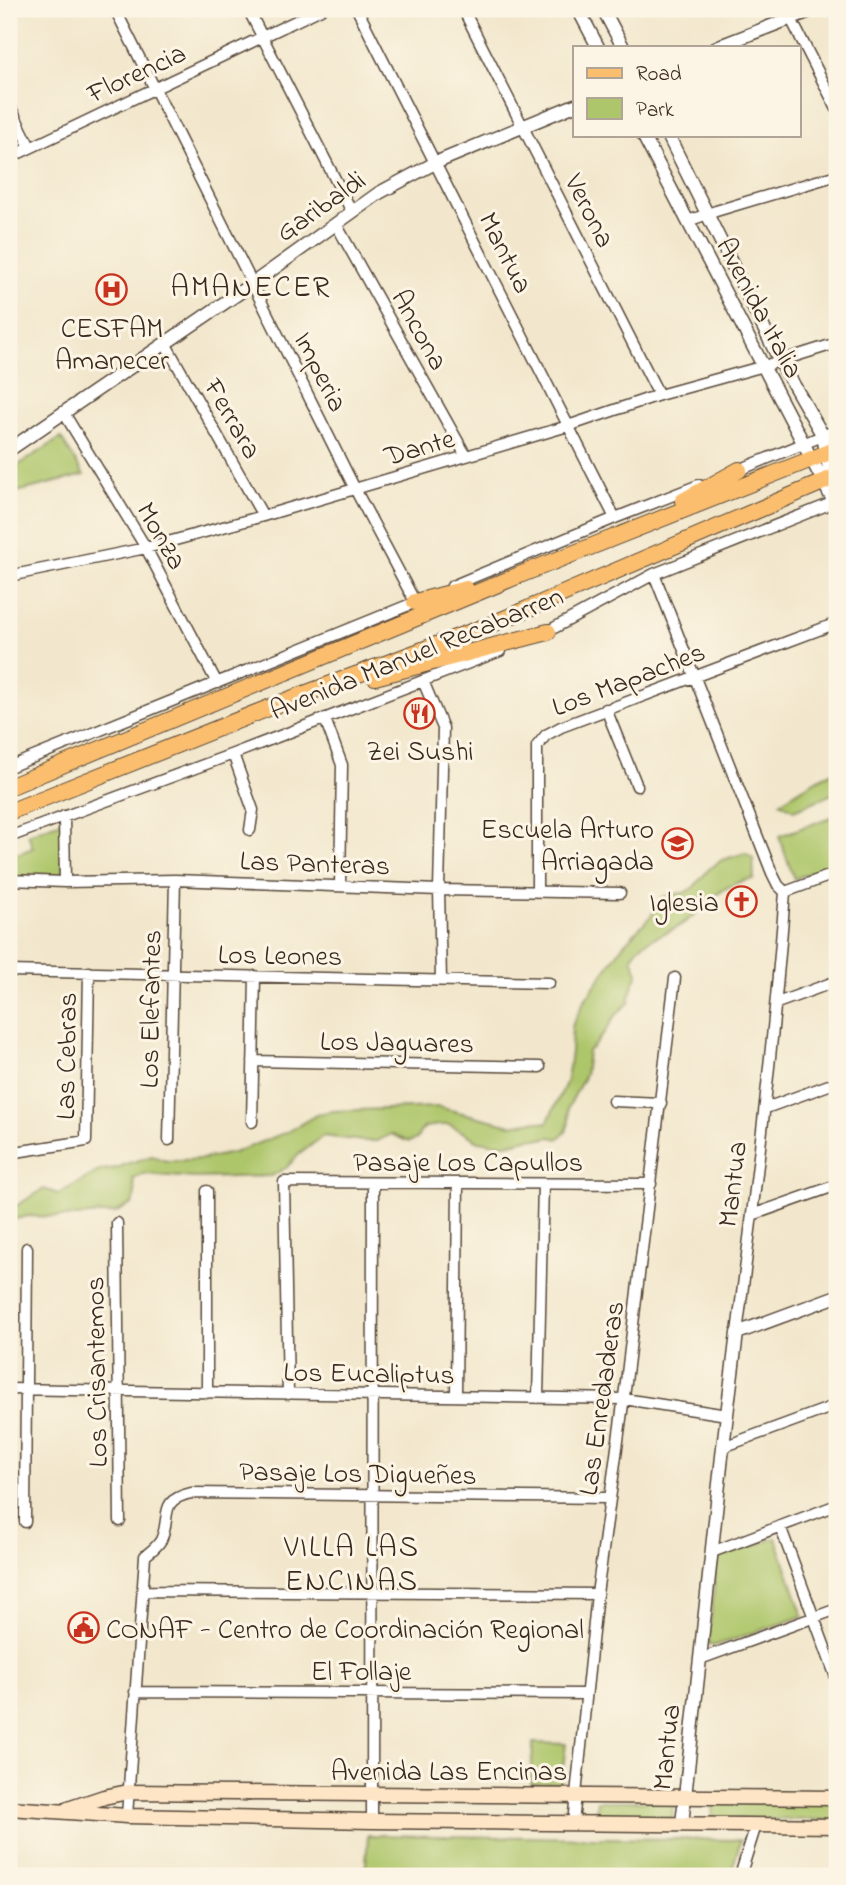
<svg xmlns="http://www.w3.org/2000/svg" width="846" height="1885" viewBox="0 0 846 1885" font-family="'Indie Flower',sans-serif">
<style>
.green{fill:#aec66b;stroke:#747844;stroke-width:2}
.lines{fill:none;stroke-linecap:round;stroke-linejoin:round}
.minor-casing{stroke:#564638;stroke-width:13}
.tertiary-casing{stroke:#564638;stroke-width:15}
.secondary-casing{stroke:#564638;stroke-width:17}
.primary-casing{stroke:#564638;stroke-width:18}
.minor{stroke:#fff;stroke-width:10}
.tertiary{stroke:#fff;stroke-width:12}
.secondary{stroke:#fde5c5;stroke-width:14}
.primary{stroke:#fbbe6e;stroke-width:16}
.labels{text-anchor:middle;stroke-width:6;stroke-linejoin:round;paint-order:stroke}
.street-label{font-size:28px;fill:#3b2a1e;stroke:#fcf5e5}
.poi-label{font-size:28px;fill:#3b2a1e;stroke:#fcf5e5}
.neighbourhood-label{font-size:30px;letter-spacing:2px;fill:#3b2a1e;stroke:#fcf5e5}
</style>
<rect width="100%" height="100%" fill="#fcf5e5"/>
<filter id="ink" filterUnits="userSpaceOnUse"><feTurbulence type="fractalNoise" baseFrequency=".0143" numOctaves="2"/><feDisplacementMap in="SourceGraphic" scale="14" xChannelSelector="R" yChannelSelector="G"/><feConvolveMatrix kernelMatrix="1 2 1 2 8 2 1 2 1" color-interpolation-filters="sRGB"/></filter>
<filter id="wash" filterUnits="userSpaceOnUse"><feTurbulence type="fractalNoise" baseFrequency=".00686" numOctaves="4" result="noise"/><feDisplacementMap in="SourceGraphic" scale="28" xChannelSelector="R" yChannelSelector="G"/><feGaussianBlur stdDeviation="1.57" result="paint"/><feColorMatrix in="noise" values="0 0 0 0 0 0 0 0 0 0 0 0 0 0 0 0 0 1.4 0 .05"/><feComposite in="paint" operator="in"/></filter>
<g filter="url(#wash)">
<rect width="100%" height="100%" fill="#f2e7cc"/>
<path class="green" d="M61 438 84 475 9 494V471Z
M837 770V792L794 810 780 802 816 780Z
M837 815V863L794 879 779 836Z
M63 821V879L9 878V857L33 848 28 834Z
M745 853 753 858 754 879C718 882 705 911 676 928 661 936 639 940 632 958L638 973 632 987 629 1003C611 1015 605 1039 588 1051L585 1075 568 1108 569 1122 566 1132 558 1139 551 1137 541 1139 531 1138 506 1144 491 1143 479 1141 450 1125H440L425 1127 420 1132 417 1139 409 1142 391 1134 377 1141H363L323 1136 297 1156 287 1167 271 1176 194 1178 145 1174 133 1179 135 1194 132 1204 115 1213 65 1217 27 1216 9 1221V1206L14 1207 44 1189 58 1194 101 1170 118 1168 126 1164 152 1156 167 1161 202 1159 233 1153 287 1132 318 1114 332 1111 438 1107 511 1125 534 1121 547 1123 567 1081 571 1052 572 1026 584 1001 610 964 623 945 651 916 662 898 674 894 684 893 694 887 709 869 722 860Z
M776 1538 803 1616 714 1646 708 1645 717 1558Z
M533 1743 566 1744 561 1783 531 1784Z
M597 1801H673L672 1821 595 1820Z
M713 1802 837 1803V1820L712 1819Z
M368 1835 741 1840 730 1876H365Z"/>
</g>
<g filter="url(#ink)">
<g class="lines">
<defs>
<path id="minor" d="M115 9 355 489 415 602
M248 9 352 212
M357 9 615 518
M463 9 659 395
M786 9 837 109
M9 104 30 147
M9 158 321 9
M688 221 716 211 837 175
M336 224 466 456
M165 343 263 516
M64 413 146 548 217 683
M734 472 837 430
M654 574 772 873 778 885 785 892C774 1039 756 1186 737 1333
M9 576 146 548 263 516 568 426 659 395 764 366 837 343
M452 586 615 518 699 485
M541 635 654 574 837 501
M423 681 443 728 439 890 441 980
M606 709 637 786
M325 719 342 765 340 886
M233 754 253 810 250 830
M9 767 421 600
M64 816 65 882
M9 837 233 754 500 651
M9 880 65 882 175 880 439 890 620 893
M537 891V746L546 735 561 727 837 623
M785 892 837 873
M9 971 549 983
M777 1003 837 981
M253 1061 540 1067
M613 1101 661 1103
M766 1108 837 1082
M252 1122 255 976
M169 1140 175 880
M9 1153 86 1141 89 972
M752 1215 837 1185
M117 1223 120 1521
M9 1389 624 1399 727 1415
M207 1393V1191
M288 1394 284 1182 651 1184
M456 1396 458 1183
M538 1398 543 1184
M723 1447 837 1405
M25 1522 27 1248
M780 1526 837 1680
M712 1552 837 1505
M142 1591 597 1594
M700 1659 837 1609
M135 1692 586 1694
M127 1816 145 1556C151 1551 157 1547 161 1540 172 1516 157 1501 191 1493L609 1498
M372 1821 373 1183
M573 1823 597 1594 626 1382 675 978
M740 1876 756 1825"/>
<path id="tertiary" d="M578 9 598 47
M603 9 623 47
M717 47 815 9
M643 135 837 508
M668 135 780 361 823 436 832 485
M9 450 252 284 379 193 435 163 575 105
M682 1824 723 1447 737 1333 837 1296"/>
<path id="secondary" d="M9 1808 127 1816 372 1821 837 1826
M68 1809 104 1797 128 1792 837 1798"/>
<path id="primary" d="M683 501 739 470
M415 602 466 589
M375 677 548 632
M9 787 522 574 837 449
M9 812 291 699 490 625 837 476"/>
</defs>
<use href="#minor" class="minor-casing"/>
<use href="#tertiary" class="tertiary-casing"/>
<use href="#secondary" class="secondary-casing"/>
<use href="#primary" class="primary-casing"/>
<use href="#minor" class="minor"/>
<use href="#tertiary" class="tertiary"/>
<use href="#secondary" class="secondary"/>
<use href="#primary" class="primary"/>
</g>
</g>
<defs>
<symbol id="hospital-ring" viewBox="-11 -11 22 22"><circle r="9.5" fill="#fcf5e5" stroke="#c8321e" stroke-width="1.5"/><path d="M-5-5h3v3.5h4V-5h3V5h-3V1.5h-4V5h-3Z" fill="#c8321e"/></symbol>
<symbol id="restaurant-ring" viewBox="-11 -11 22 22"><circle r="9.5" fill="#fcf5e5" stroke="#c8321e" stroke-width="1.5"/><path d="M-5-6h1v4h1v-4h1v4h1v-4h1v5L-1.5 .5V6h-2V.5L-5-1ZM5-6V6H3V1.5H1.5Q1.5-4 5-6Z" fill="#c8321e"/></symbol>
<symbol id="school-ring" viewBox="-11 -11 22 22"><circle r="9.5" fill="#fcf5e5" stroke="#c8321e" stroke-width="1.5"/><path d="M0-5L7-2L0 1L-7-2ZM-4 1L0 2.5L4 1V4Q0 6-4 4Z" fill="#c8321e"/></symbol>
<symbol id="church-ring" viewBox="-11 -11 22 22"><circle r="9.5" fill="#fcf5e5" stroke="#c8321e" stroke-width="1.5"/><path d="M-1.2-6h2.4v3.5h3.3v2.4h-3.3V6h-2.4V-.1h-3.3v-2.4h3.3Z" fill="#c8321e"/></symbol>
<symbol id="civic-ring" viewBox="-11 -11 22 22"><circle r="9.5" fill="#fcf5e5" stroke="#c8321e" stroke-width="1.5"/><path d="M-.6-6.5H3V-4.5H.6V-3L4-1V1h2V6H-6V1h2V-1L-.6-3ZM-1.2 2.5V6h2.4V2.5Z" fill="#c8321e"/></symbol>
</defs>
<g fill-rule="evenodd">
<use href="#hospital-ring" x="94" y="272" width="35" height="35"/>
<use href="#restaurant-ring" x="402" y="696" width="35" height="35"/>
<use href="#school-ring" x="660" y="826" width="35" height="35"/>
<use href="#church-ring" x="724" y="884" width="35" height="35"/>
<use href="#civic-ring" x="66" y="1610" width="35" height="35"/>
</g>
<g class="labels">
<g class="street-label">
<text transform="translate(136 72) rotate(-25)" y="10">Florencia</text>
<text transform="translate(320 205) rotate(-35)" y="10">Garibaldi</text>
<text transform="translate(591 210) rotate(63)" y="10">Verona</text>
<text transform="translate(507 252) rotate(63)" y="10">Mantua</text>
<text transform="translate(761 307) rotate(62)" y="10">Avenida Italia</text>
<text transform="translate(421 329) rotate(61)" y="10">Ancona</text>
<text transform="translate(322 371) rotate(63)" y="10">Imperia</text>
<text transform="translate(234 418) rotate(60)" y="10">Ferrara</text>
<text transform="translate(419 446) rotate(-16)" y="10">Dante</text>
<text transform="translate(163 535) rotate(60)" y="10">Monza</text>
<text transform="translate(416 652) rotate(-22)" y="10">Avenida Manuel Recabarren</text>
<text transform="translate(628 678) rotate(-21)" y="10">Los Mapaches</text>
<text transform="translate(315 862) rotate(2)" y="10">Las Panteras</text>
<text transform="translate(280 954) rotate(1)" y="10">Los Leones</text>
<text transform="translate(149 1009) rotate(-89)" y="10">Los Elefantes</text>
<text transform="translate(397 1041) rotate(1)" y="10">Los Jaguares</text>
<text transform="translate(65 1056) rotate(-89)" y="10">Las Cebras</text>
<text x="468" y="1171">Pasaje Los Capullos</text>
<text transform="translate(731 1184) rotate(-83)" y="10">Mantua</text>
<text transform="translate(95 1372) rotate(-91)" y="10">Los Crisantemos</text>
<text transform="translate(369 1372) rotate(1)" y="10">Los Eucaliptus</text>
<text transform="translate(600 1398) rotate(-82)" y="10">Las Enredaderas</text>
<text transform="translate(358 1472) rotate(1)" y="10">Pasaje Los Digueñes</text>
<text x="361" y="1680">El Follaje</text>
<text transform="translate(665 1747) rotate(-84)" y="10">Mantua</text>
<text x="449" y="1780">Avenida Las Encinas</text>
</g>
<g class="poi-label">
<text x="112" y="337">CESFAM<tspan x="112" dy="32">Amanecer</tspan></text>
<text x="420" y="760">Zei Sushi</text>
<text x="654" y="838" text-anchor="end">Escuela Arturo<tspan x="654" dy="32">Arriagada</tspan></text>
<text x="719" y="911" text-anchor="end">Iglesia</text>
<text x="106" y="1638" text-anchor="start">CONAF - Centro de Coordinación Regional</text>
</g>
<g class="neighbourhood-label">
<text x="251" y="296">AMANECER</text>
<text x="352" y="1556">VILLA LAS<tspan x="352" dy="34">ENCINAS</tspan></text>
</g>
</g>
<rect width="846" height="1885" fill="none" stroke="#fcf5e5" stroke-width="35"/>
<rect x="573" y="46" width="228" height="91" fill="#fcf5e5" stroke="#afa495" stroke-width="2"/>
<rect x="587" y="68" width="35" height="10" fill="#fbbe6e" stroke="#afa495" stroke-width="2"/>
<text x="636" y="80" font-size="21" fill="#3b2a1e">Road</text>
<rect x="587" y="98" width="35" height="21" fill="#aec66b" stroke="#afa495" stroke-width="2"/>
<text x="636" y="116" font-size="21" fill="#3b2a1e">Park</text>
</svg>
